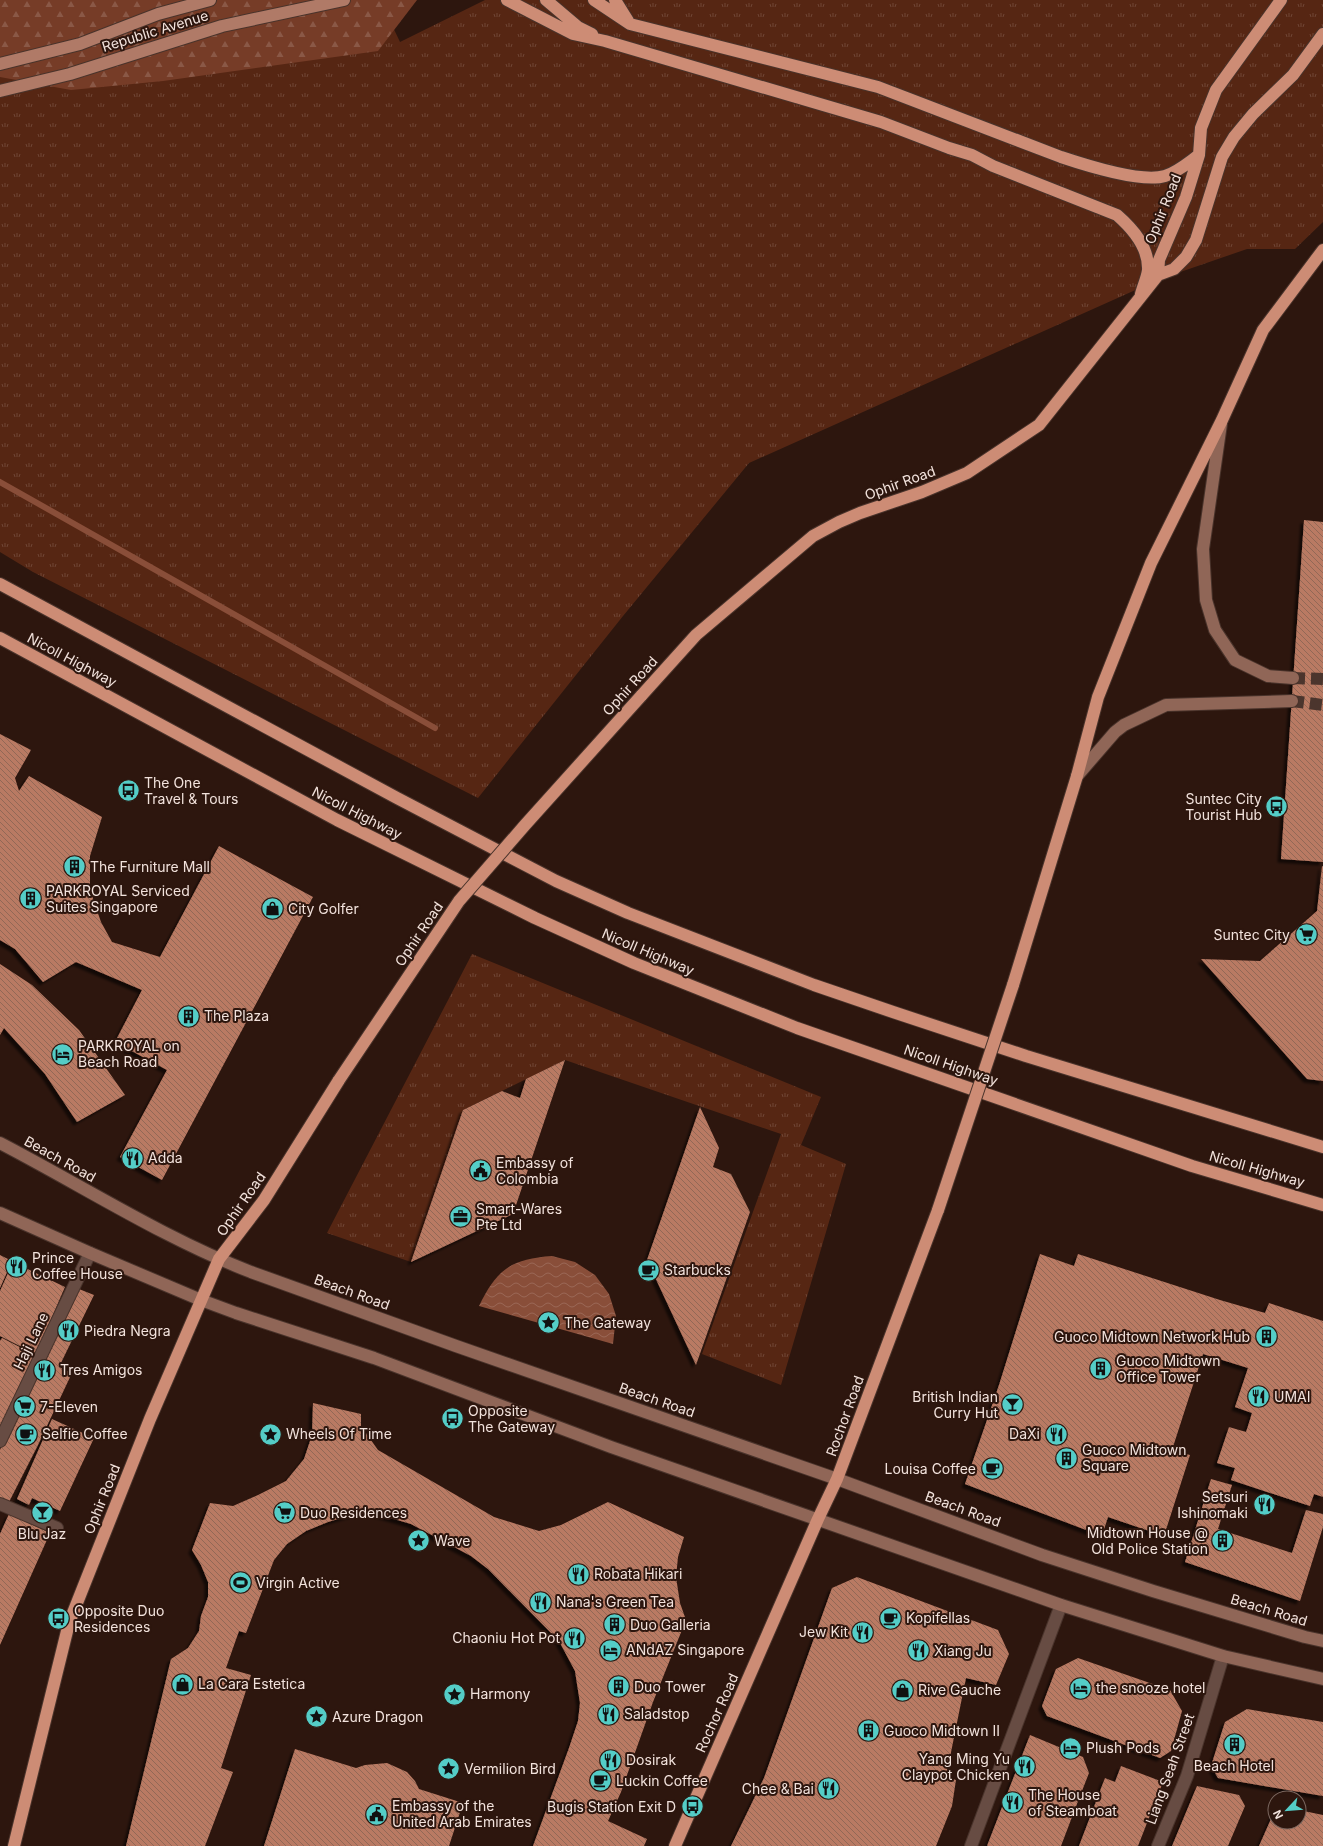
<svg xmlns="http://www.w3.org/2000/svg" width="1323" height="1846" viewBox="0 0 1323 1846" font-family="Inter,sans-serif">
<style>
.grass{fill:url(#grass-tufts)}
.forest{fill:url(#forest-firs)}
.water{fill:url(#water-waves)}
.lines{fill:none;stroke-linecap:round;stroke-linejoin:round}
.stream{stroke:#894e39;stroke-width:6}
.building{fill:url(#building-back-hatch);filter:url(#shadow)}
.secondary-tunnel{stroke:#4b352d;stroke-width:12;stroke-dasharray:12 6;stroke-linecap:butt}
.street-casing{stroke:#49332b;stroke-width:14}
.secondary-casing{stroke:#49332b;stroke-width:14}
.primary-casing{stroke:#49332b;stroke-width:14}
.highway-casing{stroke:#49332b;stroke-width:14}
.street{stroke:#674c43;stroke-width:12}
.secondary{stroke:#906657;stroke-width:12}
.primary{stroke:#b07a67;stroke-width:12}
.highway{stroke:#cd8c75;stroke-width:12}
.highway-bridge-casing{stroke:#49332b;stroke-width:14;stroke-linecap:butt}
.highway-bridge{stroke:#cd8c75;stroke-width:12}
.labels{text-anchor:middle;stroke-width:4;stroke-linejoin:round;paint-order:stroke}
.street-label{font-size:14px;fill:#f2e2dc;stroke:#2d160e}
.poi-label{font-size:14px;fill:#f2e2dc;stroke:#2d160e;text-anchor:start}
</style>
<defs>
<pattern id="grass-tufts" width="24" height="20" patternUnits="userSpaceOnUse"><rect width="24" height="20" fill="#562613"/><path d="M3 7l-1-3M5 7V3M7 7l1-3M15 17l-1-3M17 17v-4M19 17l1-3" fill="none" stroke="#6f4535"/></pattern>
<pattern id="forest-firs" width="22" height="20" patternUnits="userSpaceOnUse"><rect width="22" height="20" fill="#763c27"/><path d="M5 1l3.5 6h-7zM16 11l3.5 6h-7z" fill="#8a5846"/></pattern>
<pattern id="water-waves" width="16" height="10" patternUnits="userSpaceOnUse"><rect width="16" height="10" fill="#894e39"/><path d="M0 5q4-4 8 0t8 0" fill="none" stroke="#9a6755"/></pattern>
<pattern id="building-back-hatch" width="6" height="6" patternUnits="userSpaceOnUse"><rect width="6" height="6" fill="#b97a63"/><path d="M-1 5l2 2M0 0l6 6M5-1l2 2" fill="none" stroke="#926757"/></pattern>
<filter id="shadow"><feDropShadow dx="-3.5" dy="3.5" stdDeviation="1" flood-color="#0009"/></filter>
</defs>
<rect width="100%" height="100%" fill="#2d160e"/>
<path class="grass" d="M0 0H380L400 42 485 0H1323V222L1295 249H1247L1160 279 749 463 623 616 478 798 33 572 0 552Z
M472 954 821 1097 801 1145 846 1164 781 1385 702 1354 781 1134 565 1060 463 1110 411 1262 327 1233Z"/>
<path class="forest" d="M0 0H417L378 51 163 81 71 90 0 77Z"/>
<path class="water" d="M552 1256 575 1262 595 1275 609 1294 616 1316 613 1344 479 1306C497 1269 511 1259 552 1256Z"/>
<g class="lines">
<path class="stream" d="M0 482 435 728"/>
</g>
<path class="building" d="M1304 520 1323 522V862L1281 859Z
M0 734 31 750 15 778 19 791 29 776 102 817 90 856V890L101 922 112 942 160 957 219 846 313 897 162 1180 120 1157 167 1070 115 1042 142 990 76 962 43 982 15 949 0 940Z
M1322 866H1323V1081L1307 1079 1201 959 1260 961 1317 911Z
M0 964 32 985 79 1030 125 1095 77 1122 45 1074 4 1028 0 1035Z
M565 1060 513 1214 411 1262 463 1110 502 1091 520 1098 526 1079Z
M700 1107 719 1148 713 1167 731 1174 750 1212 696 1365 647 1260Z
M1040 1254 1074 1266 1078 1254 1220 1300 1265 1313 1269 1303 1323 1321V1497L1314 1494 1310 1506 1231 1480 1235 1468 1217 1463 1229 1427 1246 1432 1248 1426 1252 1413 1235 1407 1248 1368 1203 1354 1172 1450 1190 1455 1164 1536 1108 1517 1102 1536 965 1484 999 1385Z
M0 1255 12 1261 0 1288Z
M13 1262 65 1287 36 1354 0 1336V1291Z
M79 1289 94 1295 59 1367 72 1373 37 1447 8 1504 0 1500V1450Z
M2 1338 37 1356 0 1430V1341Z
M313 1403 361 1414V1426L378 1450 494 1517 539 1531 561 1525 608 1502 684 1537 678 1557 676 1577 680 1603 686 1620 653 1702 621 1792 608 1821 647 1839 644 1846H533L569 1748 578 1721 580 1703 575 1671 559 1641 488 1569 471 1556 411 1524 377 1514 358 1513 328 1522 306 1531 287 1544 274 1560 246 1633 239 1631 226 1668 251 1675 221 1768 233 1772 205 1846H126L171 1659 188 1648 199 1631 201 1616 208 1597V1582L201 1565 192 1550 210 1503 233 1506 258 1495 286 1481 304 1459 312 1435Z
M52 1419 94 1438 60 1511 32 1498 29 1505 17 1499Z
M1211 1479 1232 1485 1218 1529 1292 1553 1306 1510 1323 1514V1527L1300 1601 1185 1562Z
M9 1514 50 1533 0 1645V1534Z
M857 1577 998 1630 1009 1654 996 1685 966 1678 946 1777 956 1780 952 1806 936 1846H731L764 1778 832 1588Z
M1078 1658 1170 1690 1182 1711 1171 1751 1160 1758 1047 1716 1042 1706 1056 1669Z
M1247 1709 1323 1722V1796L1218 1778 1211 1766 1225 1722Z
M1030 1735 1083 1757 1089 1773 1080 1796 1061 1846H987Z
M295 1749 356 1768 365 1765 387 1763 407 1772 415 1781 419 1789 463 1803 449 1846H264Z
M1121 1766 1163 1782 1138 1846H1079L1105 1778 1115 1782Z
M1197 1786 1239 1795 1245 1806 1228 1846H1172Z
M1275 1810V1822H1299V1810L1323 1815V1846H1259Z"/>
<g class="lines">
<path class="secondary-tunnel" d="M1293 678 1323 679
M1292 701 1323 705"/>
<defs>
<path id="street" d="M0 1441 90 1253
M0 1504 57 1528
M971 1846 1061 1605
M1158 1846 1187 1776 1223 1656"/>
<path id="secondary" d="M1221 424 1203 549 1206 600 1215 630 1235 660 1268 676 1293 678
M1077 776 1115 732 1124 725 1166 705 1292 701
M0 1143C83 1186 163 1238 251 1272L456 1346 837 1479 1042 1555 1153 1591 1305 1637 1323 1641
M0 1213 90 1253 201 1300 236 1313 374 1358 611 1447 1061 1605 1223 1656 1323 1679"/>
<path id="primary" d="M0 64 80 44 158 14 210 0
M0 91 70 74 222 26 344 0"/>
<path id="highway" d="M507 0 573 34 605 41 881 122 949 148 972 155 993 166 1117 215C1133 229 1149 247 1148 270 1147 278 1143 286 1141 294
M546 0 578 27 592 34
M594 0 630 24 878 87 1061 157C1085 165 1142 183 1165 176 1178 172 1189 162 1199 155
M615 0 628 21
M1158 275 1159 260 1186 197 1199 155 1201 128 1216 90 1281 0
M0 584 397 798 556 881 628 913 814 985 893 1012 1026 1056 1323 1147
M0 638 337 820 535 918 634 963 797 1028 1192 1166 1323 1205
M641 696 696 635 813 536 839 522 860 513 922 492 967 473 1039 425 1158 275 1174 269 1186 257 1196 240 1222 157 1234 137 1253 114 1293 75 1323 34
M1013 985 1077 776 1098 697 1151 563 1222 420 1263 330 1323 250
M14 1846 69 1623 150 1419 219 1259 264 1200 339 1080
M675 1846 818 1519 837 1479 938 1210"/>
</defs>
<use href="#street" class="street-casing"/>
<use href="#secondary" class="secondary-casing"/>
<use href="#primary" class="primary-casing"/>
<use href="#highway" class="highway-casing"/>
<use href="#street" class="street"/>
<use href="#secondary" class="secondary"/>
<use href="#primary" class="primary"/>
<use href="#highway" class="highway"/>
<defs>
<path id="highway-bridge" d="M339 1080 459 901 525 825 641 696
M938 1210 1013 985"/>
</defs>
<use href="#highway-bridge" class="highway-bridge-casing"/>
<use href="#highway-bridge" class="highway-bridge"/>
</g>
<defs>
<symbol id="bus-disc" viewBox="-11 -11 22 22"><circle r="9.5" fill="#54cdc7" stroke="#2d160e"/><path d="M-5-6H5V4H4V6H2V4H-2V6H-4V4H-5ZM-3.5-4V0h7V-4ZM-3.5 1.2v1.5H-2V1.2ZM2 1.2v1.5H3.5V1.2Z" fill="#111"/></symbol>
<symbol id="building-disc" viewBox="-11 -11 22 22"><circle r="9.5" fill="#54cdc7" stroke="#2d160e"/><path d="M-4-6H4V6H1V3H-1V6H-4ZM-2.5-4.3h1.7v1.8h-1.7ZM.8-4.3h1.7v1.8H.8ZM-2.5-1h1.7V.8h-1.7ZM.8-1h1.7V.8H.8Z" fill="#111"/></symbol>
<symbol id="shop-disc" viewBox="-11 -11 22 22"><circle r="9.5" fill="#54cdc7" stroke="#2d160e"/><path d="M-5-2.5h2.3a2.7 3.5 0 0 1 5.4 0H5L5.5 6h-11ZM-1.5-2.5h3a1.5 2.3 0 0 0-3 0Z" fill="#111"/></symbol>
<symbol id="supermarket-disc" viewBox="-11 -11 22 22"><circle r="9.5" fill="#54cdc7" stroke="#2d160e"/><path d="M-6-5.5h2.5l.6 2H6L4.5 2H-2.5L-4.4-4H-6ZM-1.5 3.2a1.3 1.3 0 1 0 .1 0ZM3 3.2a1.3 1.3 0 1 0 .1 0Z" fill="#111"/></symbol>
<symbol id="hotel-disc" viewBox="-11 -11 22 22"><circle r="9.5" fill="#54cdc7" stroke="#2d160e"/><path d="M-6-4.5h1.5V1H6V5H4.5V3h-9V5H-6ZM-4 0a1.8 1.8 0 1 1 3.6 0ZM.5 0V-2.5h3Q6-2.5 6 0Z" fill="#111"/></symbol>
<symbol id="restaurant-disc" viewBox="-11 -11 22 22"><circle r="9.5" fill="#54cdc7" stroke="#2d160e"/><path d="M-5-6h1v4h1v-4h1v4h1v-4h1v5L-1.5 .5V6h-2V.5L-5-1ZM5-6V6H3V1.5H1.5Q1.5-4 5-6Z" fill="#111"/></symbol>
<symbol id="civic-disc" viewBox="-11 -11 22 22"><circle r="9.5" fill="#54cdc7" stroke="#2d160e"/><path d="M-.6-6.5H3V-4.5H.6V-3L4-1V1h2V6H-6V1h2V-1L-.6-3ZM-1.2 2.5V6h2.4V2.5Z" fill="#111"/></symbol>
<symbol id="office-disc" viewBox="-11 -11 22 22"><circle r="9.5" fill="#54cdc7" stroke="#2d160e"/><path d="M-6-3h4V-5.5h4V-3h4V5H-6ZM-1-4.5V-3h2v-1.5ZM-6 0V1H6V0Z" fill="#111"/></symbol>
<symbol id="cafe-disc" viewBox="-11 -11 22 22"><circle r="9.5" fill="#54cdc7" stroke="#2d160e"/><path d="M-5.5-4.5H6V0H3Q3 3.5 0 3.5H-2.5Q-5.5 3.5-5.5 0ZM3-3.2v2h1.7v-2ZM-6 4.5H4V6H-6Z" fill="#111"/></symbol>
<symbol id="sight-disc" viewBox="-11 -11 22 22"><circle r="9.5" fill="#54cdc7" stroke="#2d160e"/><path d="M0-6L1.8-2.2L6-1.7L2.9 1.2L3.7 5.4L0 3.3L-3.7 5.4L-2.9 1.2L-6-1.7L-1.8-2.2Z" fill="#111"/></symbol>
<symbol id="bar-disc" viewBox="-11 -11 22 22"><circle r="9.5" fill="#54cdc7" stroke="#2d160e"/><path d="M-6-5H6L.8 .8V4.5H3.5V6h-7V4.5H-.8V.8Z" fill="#111"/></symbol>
<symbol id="stadium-disc" viewBox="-11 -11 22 22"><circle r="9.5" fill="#54cdc7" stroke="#2d160e"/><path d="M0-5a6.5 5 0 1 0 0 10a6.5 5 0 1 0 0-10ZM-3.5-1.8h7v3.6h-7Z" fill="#111"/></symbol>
</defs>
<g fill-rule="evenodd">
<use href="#bus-disc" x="116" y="778" width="25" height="25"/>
<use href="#bus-disc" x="1264" y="794" width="25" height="25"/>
<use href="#building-disc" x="62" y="854" width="25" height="25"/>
<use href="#building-disc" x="18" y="886" width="25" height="25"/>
<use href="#shop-disc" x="260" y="896" width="25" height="25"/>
<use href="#supermarket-disc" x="1294" y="922" width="25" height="25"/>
<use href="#building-disc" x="176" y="1004" width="25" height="25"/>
<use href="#hotel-disc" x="50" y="1042" width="25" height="25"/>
<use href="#restaurant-disc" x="120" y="1146" width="25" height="25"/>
<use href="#civic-disc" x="468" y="1158" width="25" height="25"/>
<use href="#office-disc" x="448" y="1204" width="25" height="25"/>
<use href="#restaurant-disc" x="4" y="1254" width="25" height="25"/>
<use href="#cafe-disc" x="636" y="1258" width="25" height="25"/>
<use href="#sight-disc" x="536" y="1310" width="25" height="25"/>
<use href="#restaurant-disc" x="56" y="1318" width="25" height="25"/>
<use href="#building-disc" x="1254" y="1324" width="25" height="25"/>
<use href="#building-disc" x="1088" y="1356" width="25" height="25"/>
<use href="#restaurant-disc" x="32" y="1358" width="25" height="25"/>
<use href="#restaurant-disc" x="1246" y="1384" width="25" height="25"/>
<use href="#bar-disc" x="1000" y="1392" width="25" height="25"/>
<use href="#supermarket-disc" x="12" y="1394" width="25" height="25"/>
<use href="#bus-disc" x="440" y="1406" width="25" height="25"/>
<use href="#cafe-disc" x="14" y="1422" width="25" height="25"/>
<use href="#sight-disc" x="258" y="1422" width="25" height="25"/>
<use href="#restaurant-disc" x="1044" y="1422" width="25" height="25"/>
<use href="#building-disc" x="1054" y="1446" width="25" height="25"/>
<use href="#cafe-disc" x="980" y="1456" width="25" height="25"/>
<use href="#restaurant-disc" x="1252" y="1492" width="25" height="25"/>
<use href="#bar-disc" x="30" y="1500" width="25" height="25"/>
<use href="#supermarket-disc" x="272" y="1500" width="25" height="25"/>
<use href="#sight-disc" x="406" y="1528" width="25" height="25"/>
<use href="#building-disc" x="1210" y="1528" width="25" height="25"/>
<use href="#restaurant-disc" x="566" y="1562" width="25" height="25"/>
<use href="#stadium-disc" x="228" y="1570" width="25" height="25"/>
<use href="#restaurant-disc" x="528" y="1590" width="25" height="25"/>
<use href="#cafe-disc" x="878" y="1606" width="25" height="25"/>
<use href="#bus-disc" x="46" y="1606" width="25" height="25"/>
<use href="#building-disc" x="602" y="1612" width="25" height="25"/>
<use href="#restaurant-disc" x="850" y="1620" width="25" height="25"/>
<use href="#restaurant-disc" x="562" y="1626" width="25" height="25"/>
<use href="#hotel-disc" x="598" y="1638" width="25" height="25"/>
<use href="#restaurant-disc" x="906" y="1638" width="25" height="25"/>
<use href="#shop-disc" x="170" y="1672" width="25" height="25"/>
<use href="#building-disc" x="606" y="1674" width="25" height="25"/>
<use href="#hotel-disc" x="1068" y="1676" width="25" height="25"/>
<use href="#shop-disc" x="890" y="1678" width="25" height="25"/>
<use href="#sight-disc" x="442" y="1682" width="25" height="25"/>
<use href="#restaurant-disc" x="596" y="1702" width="25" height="25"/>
<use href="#sight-disc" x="304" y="1704" width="25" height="25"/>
<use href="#building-disc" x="856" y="1718" width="25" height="25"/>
<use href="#building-disc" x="1222" y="1732" width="25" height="25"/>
<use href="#hotel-disc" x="1058" y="1736" width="25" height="25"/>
<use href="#restaurant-disc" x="598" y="1748" width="25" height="25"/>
<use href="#restaurant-disc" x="1012" y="1754" width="25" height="25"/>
<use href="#sight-disc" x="436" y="1756" width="25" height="25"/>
<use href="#cafe-disc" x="588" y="1768" width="25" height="25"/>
<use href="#restaurant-disc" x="816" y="1776" width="25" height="25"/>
<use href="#restaurant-disc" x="1000" y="1790" width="25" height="25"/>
<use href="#bus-disc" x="680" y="1794" width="25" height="25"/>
<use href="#civic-disc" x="364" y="1802" width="25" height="25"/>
</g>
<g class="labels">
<g class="street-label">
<text transform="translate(155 31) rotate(-17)" y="5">Republic Avenue</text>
<text transform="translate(1163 209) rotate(-68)" y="5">Ophir Road</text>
<text transform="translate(900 483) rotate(-20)" y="5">Ophir Road</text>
<text transform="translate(72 660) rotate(28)" y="5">Nicoll Highway</text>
<text transform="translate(630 686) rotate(-48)" y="5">Ophir Road</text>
<text transform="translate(357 813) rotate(27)" y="5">Nicoll Highway</text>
<text transform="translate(419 934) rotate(-56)" y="5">Ophir Road</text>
<text transform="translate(648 952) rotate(23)" y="5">Nicoll Highway</text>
<text transform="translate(951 1065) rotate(19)" y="5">Nicoll Highway</text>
<text transform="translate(60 1159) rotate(29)" y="5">Beach Road</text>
<text transform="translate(1257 1169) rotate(16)" y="5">Nicoll Highway</text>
<text transform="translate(241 1204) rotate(-55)" y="5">Ophir Road</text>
<text transform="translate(352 1292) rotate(20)" y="5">Beach Road</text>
<text transform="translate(31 1341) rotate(-64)" y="5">Haji Lane</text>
<text transform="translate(657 1400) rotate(19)" y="5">Beach Road</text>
<text transform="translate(845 1416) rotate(-70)" y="5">Rochor Road</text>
<text transform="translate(102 1499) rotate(-68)" y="5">Ophir Road</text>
<text transform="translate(963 1509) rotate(20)" y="5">Beach Road</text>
<text transform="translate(1269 1610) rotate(17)" y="5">Beach Road</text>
<text transform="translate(717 1713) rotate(-66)" y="5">Rochor Road</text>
<text transform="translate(1170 1769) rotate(-70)" y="5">Liang Seah Street</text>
</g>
<g class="poi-label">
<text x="144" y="788">The One<tspan x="144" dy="16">Travel &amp; Tours</tspan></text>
<text x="1262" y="804" text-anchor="end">Suntec City<tspan x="1262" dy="16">Tourist Hub</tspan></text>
<text x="90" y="872">The Furniture Mall</text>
<text x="46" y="896">PARKROYAL Serviced<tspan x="46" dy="16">Suites Singapore</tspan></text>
<text x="288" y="914">City Golfer</text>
<text x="1290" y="940" text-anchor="end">Suntec City</text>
<text x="204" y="1021">The Plaza</text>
<text x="78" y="1051">PARKROYAL on<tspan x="78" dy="16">Beach Road</tspan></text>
<text x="148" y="1163">Adda</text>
<text x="496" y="1168">Embassy of<tspan x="496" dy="16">Colombia</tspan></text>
<text x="476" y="1214">Smart-Wares<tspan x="476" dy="16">Pte Ltd</tspan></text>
<text x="32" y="1263">Prince<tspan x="32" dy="16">Coffee House</tspan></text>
<text x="664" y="1275">Starbucks</text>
<text x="564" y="1328">The Gateway</text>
<text x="84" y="1336">Piedra Negra</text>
<text x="1250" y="1342" text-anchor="end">Guoco Midtown Network Hub</text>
<text x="1116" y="1366">Guoco Midtown<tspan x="1116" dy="16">Office Tower</tspan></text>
<text x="60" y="1375">Tres Amigos</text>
<text x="998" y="1402" text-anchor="end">British Indian<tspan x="998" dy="16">Curry Hut</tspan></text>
<text x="1274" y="1402">UMAI</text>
<text x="40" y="1412">7-Eleven</text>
<text x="468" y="1416">Opposite<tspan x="468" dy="16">The Gateway</tspan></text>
<text x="42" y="1439">Selfie Coffee</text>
<text x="286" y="1439">Wheels Of Time</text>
<text x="1040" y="1439" text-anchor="end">DaXi</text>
<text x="1082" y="1455">Guoco Midtown<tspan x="1082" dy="16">Square</tspan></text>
<text x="976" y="1474" text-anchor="end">Louisa Coffee</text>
<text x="1248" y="1502" text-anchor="end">Setsuri<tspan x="1248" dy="16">Ishinomaki</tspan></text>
<text x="300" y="1518">Duo Residences</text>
<text x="1208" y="1538" text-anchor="end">Midtown House @<tspan x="1208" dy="16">Old Police Station</tspan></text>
<text x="42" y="1539" text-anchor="middle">Blu Jaz</text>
<text x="434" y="1546">Wave</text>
<text x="594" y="1579">Robata Hikari</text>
<text x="256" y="1588">Virgin Active</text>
<text x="556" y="1607">Nana's Green Tea</text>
<text x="74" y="1616">Opposite Duo<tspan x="74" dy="16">Residences</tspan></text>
<text x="906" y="1623">Kopifellas</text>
<text x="630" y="1630">Duo Galleria</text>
<text x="848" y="1637" text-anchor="end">Jew Kit</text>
<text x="560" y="1643" text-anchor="end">Chaoniu Hot Pot</text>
<text x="626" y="1655">ANdAZ Singapore</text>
<text x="934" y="1656">Xiang Ju</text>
<text x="198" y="1689">La Cara Estetica</text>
<text x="634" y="1692">Duo Tower</text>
<text x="1096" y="1693">the snooze hotel</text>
<text x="918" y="1695">Rive Gauche</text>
<text x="470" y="1699">Harmony</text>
<text x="624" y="1719">Saladstop</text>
<text x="332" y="1722">Azure Dragon</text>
<text x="884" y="1736">Guoco Midtown II</text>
<text x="1086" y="1753">Plush Pods</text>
<text x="1010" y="1764" text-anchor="end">Yang Ming Yu<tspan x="1010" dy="16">Claypot Chicken</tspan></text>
<text x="626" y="1765">Dosirak</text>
<text x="1234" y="1771" text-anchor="middle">Beach Hotel</text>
<text x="464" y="1774">Vermilion Bird</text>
<text x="616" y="1786">Luckin Coffee</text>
<text x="814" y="1794" text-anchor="end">Chee &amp; Bai</text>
<text x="1028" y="1800">The House<tspan x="1028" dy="16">of Steamboat</tspan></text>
<text x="392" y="1811">Embassy of the<tspan x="392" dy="16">United Arab Emirates</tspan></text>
<text x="676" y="1812" text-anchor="end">Bugis Station Exit D</text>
</g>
</g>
<g transform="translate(1287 1810) rotate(244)"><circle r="19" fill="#2d160e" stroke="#7c6860"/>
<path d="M0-3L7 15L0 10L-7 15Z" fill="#54cdc7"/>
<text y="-6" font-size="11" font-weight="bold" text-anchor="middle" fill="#f2e2dc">N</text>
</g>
</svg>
